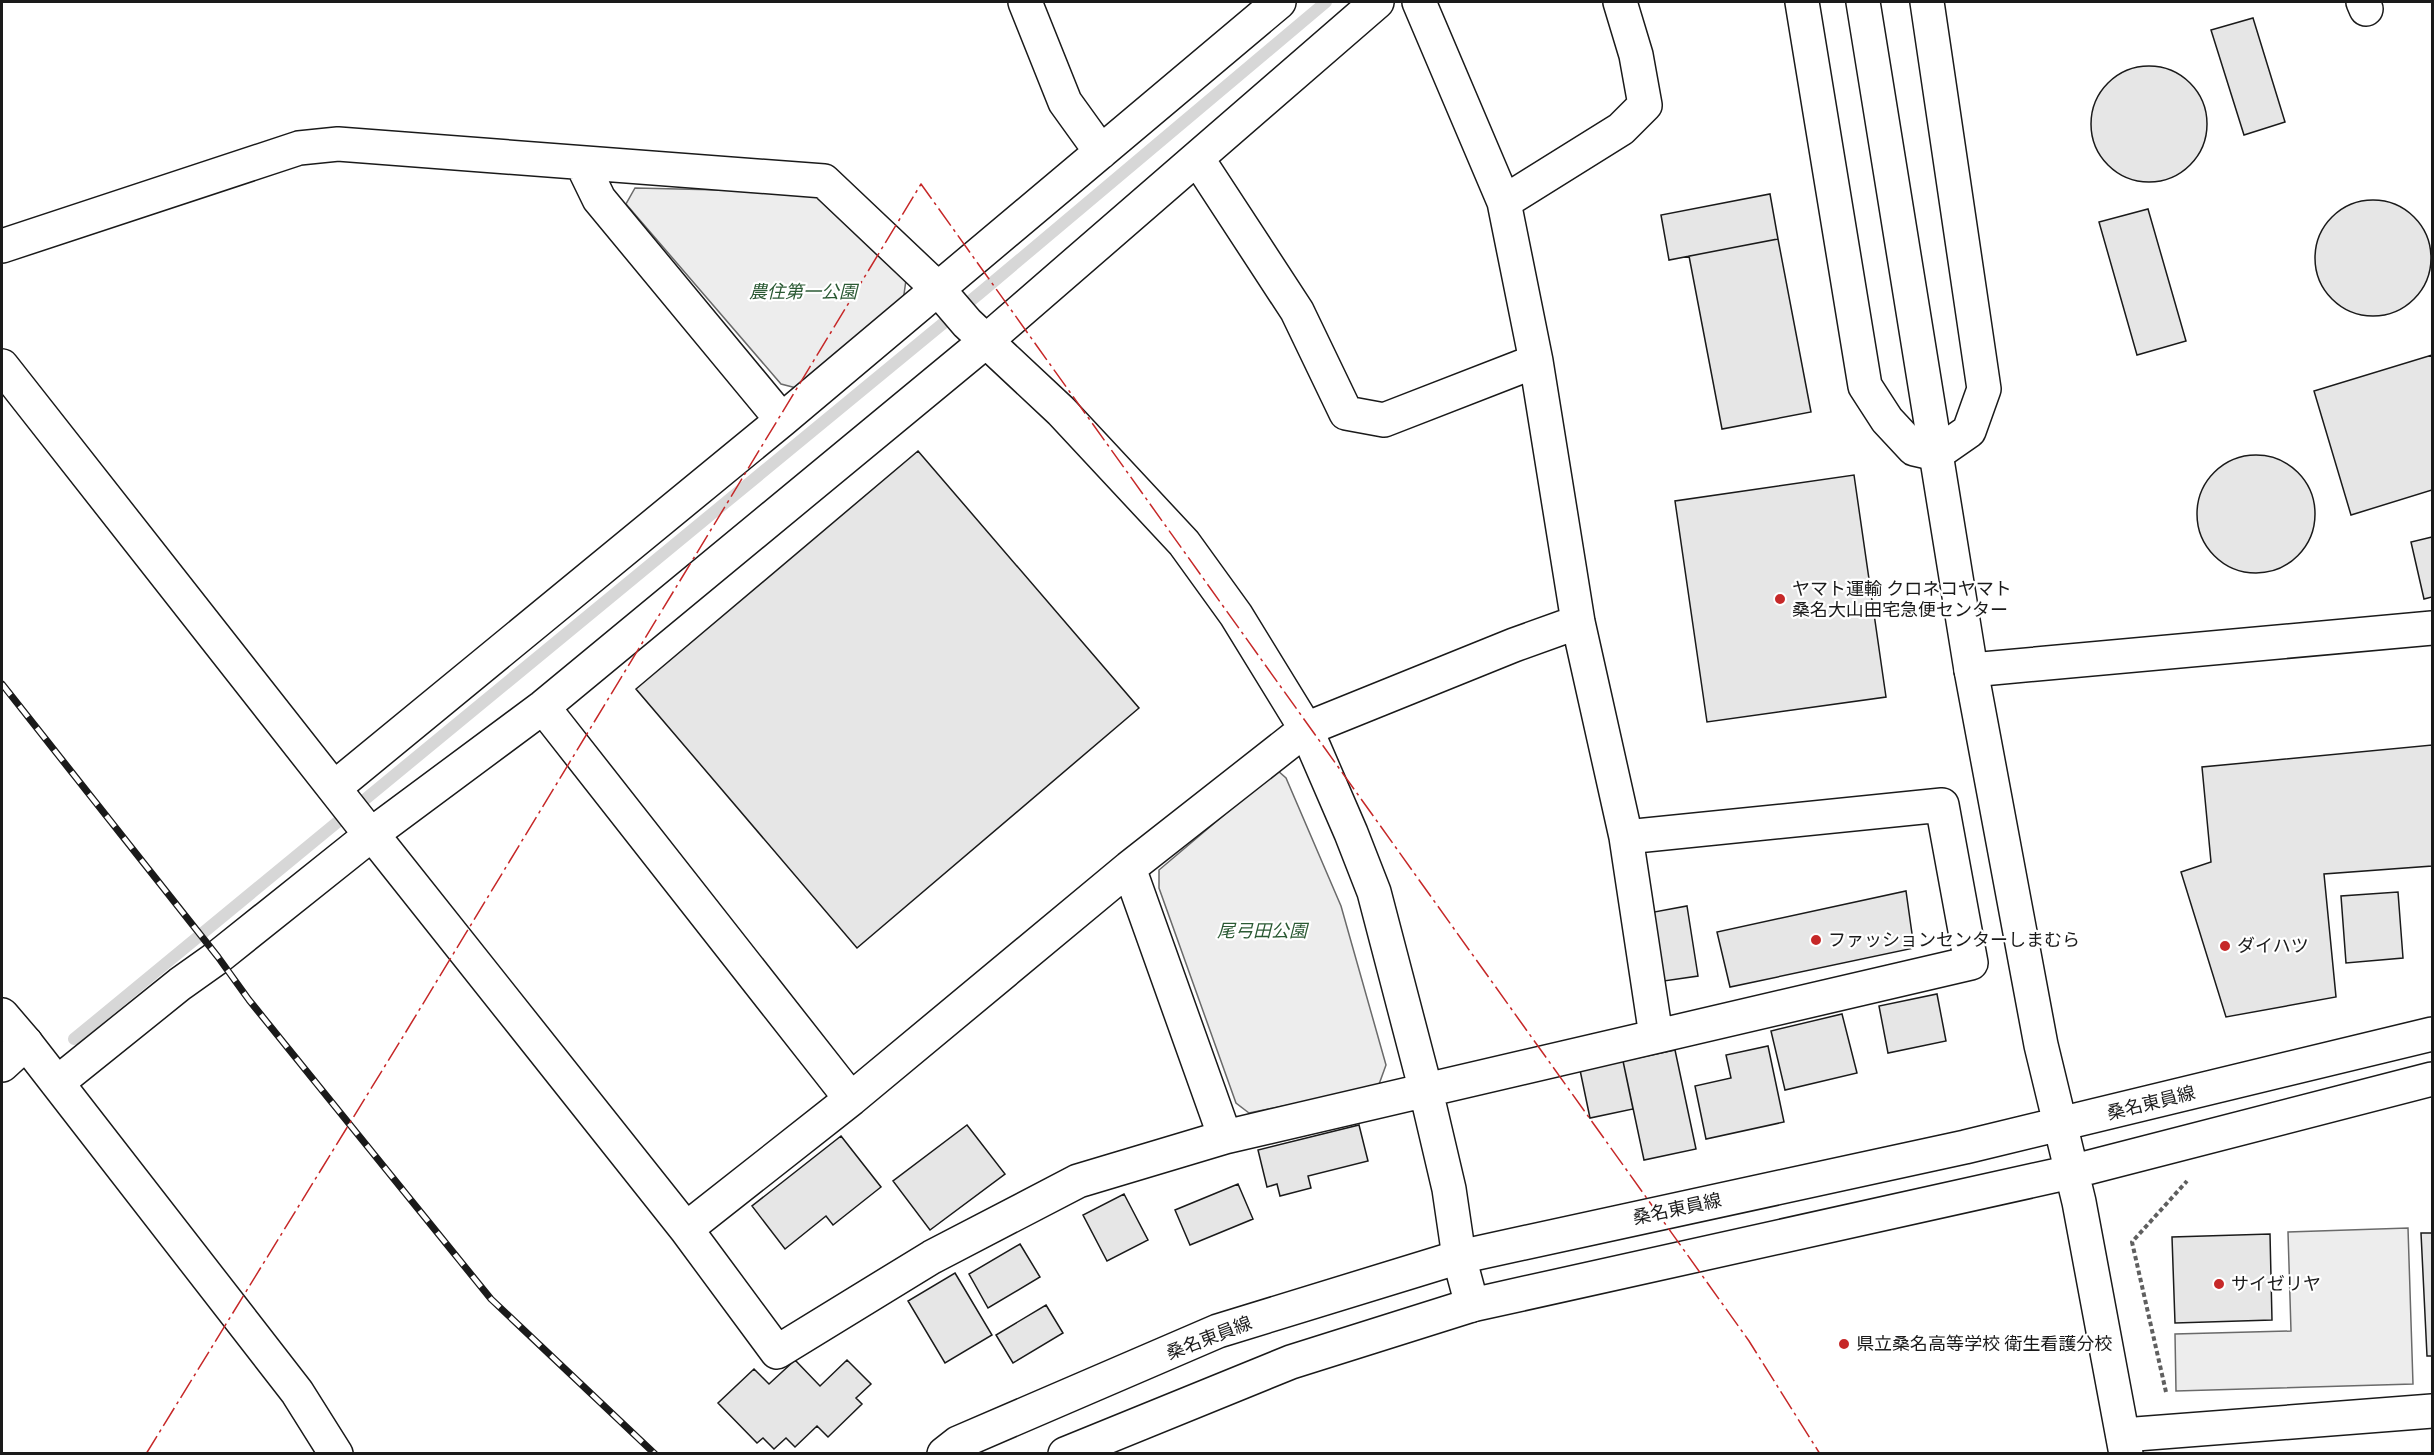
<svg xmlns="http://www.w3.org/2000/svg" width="2434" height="1455" viewBox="0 0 2434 1455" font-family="'Source Serif 4','Noto Sans JP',serif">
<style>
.built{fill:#ededed;stroke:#6a6a6a;stroke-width:1.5}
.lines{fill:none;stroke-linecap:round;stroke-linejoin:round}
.stream{stroke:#d7d7d7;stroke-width:12}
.building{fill:#e6e6e6;stroke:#1a1a1a;stroke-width:1.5}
.street-casing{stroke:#1a1a1a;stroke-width:36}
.secondary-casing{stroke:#1a1a1a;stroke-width:36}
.path{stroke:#5f5f5f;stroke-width:4;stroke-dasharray:4.5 3;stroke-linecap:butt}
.street{stroke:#fff;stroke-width:33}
.secondary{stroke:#fff;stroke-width:33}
.rail-casing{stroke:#1a1a1a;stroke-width:7}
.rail{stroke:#fff;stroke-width:4.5;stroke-dasharray:14;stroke-linecap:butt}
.power{stroke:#c62828;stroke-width:1.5;stroke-dasharray:21 4.5 3 4.5;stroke-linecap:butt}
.poi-dot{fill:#c62828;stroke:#fff;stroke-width:2}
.labels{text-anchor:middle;stroke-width:4.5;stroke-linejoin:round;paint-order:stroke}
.park-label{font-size:18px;font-style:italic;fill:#2b5a34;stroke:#fff}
.poi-label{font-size:18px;fill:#1a1a1a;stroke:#fff;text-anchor:start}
.street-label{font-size:18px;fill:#1a1a1a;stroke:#fff}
</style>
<rect width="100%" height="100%" fill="#fff"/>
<path class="built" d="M635 188 811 192 906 280 902 308 808 391 781 384 626 204Z
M1277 770 1286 778 1341 906 1386 1065 1378 1087 1249 1113 1236 1103 1159 888V870Z
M2408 1228 2413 1384 2176 1391 2175 1334 2291 1331 2288 1232Z"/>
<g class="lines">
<path class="stream" d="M74 1039 980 293 1326 2"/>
</g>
<path class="building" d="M2253 18 2285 122 2244 135 2211 30Z
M2091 124a58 58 0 1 1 116 0a58 58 0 1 1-116 0Z
M1770 194 1778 239 1669 260 1661 215Z
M2315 258a58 58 0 1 1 116 0a58 58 0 1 1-116 0Z
M2148 209 2186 341 2137 355 2099 222Z
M1778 239 1811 412 1722 429 1689 256Z
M2432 355V490L2351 515 2314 391Z
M918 451 1139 708 857 948 636 689Z
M2197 514a59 59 0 1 1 118 0a59 59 0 1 1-118 0Z
M1854 475 1886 697 1707 722 1675 501Z
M2432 537V597L2424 599 2411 542Z
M2432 745V866L2324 874 2336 997 2226 1017 2181 872 2211 862 2202 767Z
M1906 891 1914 948 1730 987 1717 932Z
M2398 892 2403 958 2346 963 2341 896Z
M1687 906 1698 976 1664 981 1654 912Z
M1937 994 1946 1041 1888 1053 1879 1006Z
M1842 1014 1857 1073 1785 1090 1771 1031Z
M1768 1046 1784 1122 1706 1139 1695 1086 1731 1078 1726 1055Z
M1675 1050 1696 1149 1644 1160 1623 1061Z
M1623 1061 1633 1109 1590 1118 1580 1070Z
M967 1125 1005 1174 930 1230 893 1181Z
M1359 1125 1368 1161 1308 1176 1311 1188 1280 1196 1277 1184 1267 1187 1258 1150Z
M841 1136 881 1187 833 1225 826 1216 785 1249 752 1206Z
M1238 1184 1253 1219 1190 1245 1175 1210Z
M1124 1194 1148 1240 1107 1261 1083 1215Z
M2421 1233H2432V1356H2427Z
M2270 1234 2272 1320 2175 1323 2172 1237Z
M1020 1244 1040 1277 988 1308 969 1274Z
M955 1273 992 1335 945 1363 908 1301Z
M1046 1305 1063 1333 1013 1363 996 1335Z
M795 1360 820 1386 847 1360 871 1384 856 1398 862 1404 828 1437 817 1426 795 1447 786 1438 774 1449 763 1438 757 1443 718 1403 754 1369 769 1384Z"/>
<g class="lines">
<defs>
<path id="street" d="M1025 2 1065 102 1101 152
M1419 2 1504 202 1536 361 1578 622 1626 837 1656 1036
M1802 2 1865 386 1887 420 1914 449 1936 454 1969 431 1984 389 1927 2
M2363 2 2366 9
M1197 158 1297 311 1346 413 1384 420 1536 361
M582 164 599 199 782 420
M1504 202 1621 129 1645 105 1636 55 1620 2
M2 246 299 148 338 144 824 181 937 288 967 323 1061 411 1184 543 1236 615 1306 729 1351 833 1374 892 1426 1091 1449 1189 1459 1257 1472 1305
M2 366 362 824 372 834 686 1229 777 1352 932 1257 1078 1181 1225 1137 1971 963 1942 805 1626 837
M1971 670 2432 628
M543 707 851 1099
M334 788 782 420 1279 2
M1129 868 1225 1137
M2 1015 26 1043 297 1392 336 1454
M57 1083 180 984 218 957 372 834 543 707 986 341 1377 2
M686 1229 851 1099 1129 868 1306 729 1514 645 1578 622
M2123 1435 2432 1411"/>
<path id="secondary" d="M1863 2 1971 670 2041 1045 2079 1202 2126 1454
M2 1065 26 1043
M944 1454 958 1443 1218 1331 1459 1257 1965 1147 2432 1034
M1065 1454 1291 1362 1472 1305 2071 1172 2432 1079"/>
</defs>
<use href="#street" class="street-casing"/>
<use href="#secondary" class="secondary-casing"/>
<path class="path" d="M2166 1392 2132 1242 2187 1181"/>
<use href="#street" class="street"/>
<use href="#secondary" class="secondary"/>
<defs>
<path id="rail" d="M2 684 218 957 249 1000 491 1299 655 1454"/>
</defs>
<use href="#rail" class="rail-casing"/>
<use href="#rail" class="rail"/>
<path class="power" d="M146 1454 404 1035 921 184 1749 1341 1820 1454"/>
</g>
<g class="poi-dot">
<circle cx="1780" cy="599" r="6"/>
<circle cx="1816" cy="940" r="6"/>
<circle cx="2225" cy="946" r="6"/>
<circle cx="2219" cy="1284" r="6"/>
<circle cx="1844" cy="1344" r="6"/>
</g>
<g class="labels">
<g class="park-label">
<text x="803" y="298">農住第一公園</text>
<text x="1262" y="937">尾弓田公園</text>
</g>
<g class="poi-label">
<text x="1792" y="595">ヤマト運輸 クロネコヤマト<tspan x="1792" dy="21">桑名大山田宅急便センター</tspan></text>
<text x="1828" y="946">ファッションセンターしまむら</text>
<text x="2237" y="952">ダイハツ</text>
<text x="2231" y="1290">サイゼリヤ</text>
<text x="1856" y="1350">県立桑名高等学校 衛生看護分校</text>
</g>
<g class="street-label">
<text transform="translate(2151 1103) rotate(-14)" y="6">桑名東員線</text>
<text transform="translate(1677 1209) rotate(-12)" y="6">桑名東員線</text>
<text transform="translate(1209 1338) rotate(-21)" y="6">桑名東員線</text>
</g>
</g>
<rect width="2434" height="1455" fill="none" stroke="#1a1a1a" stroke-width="6"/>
</svg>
